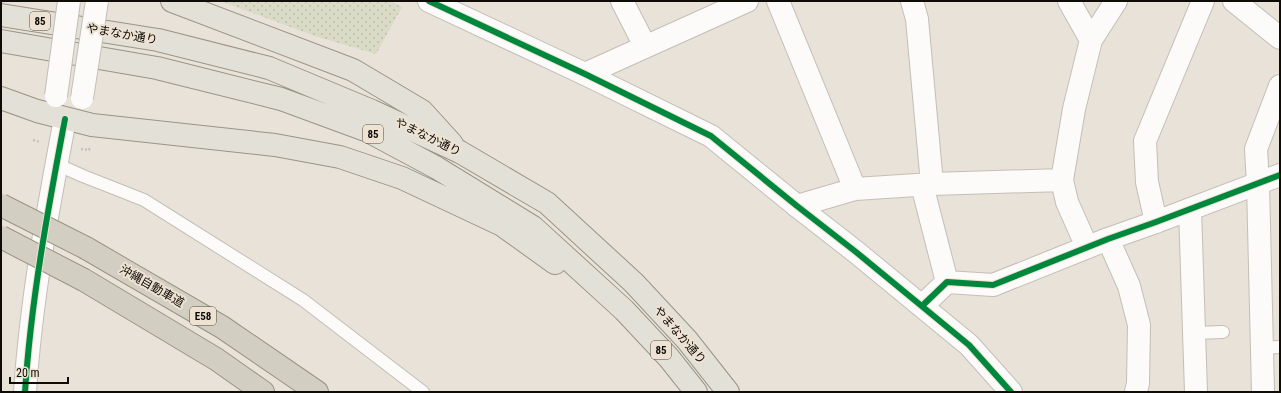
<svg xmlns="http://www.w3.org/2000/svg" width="1281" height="393" viewBox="0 0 1281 393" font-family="'Roboto Condensed','Noto Sans JP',sans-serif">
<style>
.park{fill:url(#park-dots)}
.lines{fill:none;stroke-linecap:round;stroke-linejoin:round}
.service-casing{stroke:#c3beb7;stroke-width:14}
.minor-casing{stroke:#c3beb7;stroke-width:24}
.tertiary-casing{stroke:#c3beb7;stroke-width:24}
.primary-casing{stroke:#9a9485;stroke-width:24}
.motorway-casing{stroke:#9a9485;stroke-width:24}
.path{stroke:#c5c3c1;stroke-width:2.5;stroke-dasharray:2 2;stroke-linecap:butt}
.service{stroke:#fcfbf9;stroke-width:12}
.minor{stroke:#fcfbf9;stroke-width:22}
.tertiary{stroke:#fcfbf9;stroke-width:22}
.primary{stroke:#e3e0d8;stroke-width:22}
.motorway{stroke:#d3cec2;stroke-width:22}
.secondary-bridge-casing{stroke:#c3beb7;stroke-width:24;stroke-linecap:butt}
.motorway-bridge-casing{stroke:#9a9485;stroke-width:24;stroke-linecap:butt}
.secondary-bridge{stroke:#fcfbf9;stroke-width:22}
.motorway-bridge{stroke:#d3cec2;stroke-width:22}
.cycleway-casing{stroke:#eee3d3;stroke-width:8}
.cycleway{stroke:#00873e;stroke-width:6}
.labels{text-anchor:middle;stroke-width:4;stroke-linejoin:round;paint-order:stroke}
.shield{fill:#eee3d3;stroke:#524c44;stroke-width:1}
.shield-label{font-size:11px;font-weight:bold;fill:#0f0b07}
.street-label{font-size:12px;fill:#0f0b07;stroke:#eee3d3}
</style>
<defs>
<pattern id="park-dots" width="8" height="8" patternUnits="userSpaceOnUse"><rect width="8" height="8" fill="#dadbc6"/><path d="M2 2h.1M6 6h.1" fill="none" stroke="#babba9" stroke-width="1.8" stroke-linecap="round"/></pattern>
</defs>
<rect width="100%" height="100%" fill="#e8e2d9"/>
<path class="park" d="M220 1H390L402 7 376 54 315 36Z"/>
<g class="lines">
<defs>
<path id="service" d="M56 164 83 176 144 200 303 300 423 392
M1194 333 1223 332
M1262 348 1280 347"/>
<path id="minor" d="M622 1 645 46
M778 1 855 189
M912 1 917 19 932 184
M1069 1 1091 40
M1234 1 1280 38
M585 74 747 1
M1062 180 1074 109 1091 40 1116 1
M922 185 947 282
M797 206 855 189 932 184 1062 180 1067 202 1087 247
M1190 209 1196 392
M1156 222 1147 182 1145 141 1203 1
M1108 239 1129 286 1139 325 1138 383 1136 392
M922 306 947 282 993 285 1108 239 1156 222 1280 175
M1263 392 1258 184 1256 149 1280 86"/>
<path id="tertiary" d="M429 1 585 74 711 136 797 206 856 252 969 345 1011 392
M25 392C31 300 48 209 65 119"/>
<path id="primary" d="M172 1 353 70 422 111 452 144
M1 15 158 40 269 68 372 111 460 152 547 203 634 283 687 340 728 392
M1 41 157 68 281 99 368 131 437 168 533 227 624 310 669 358 696 392
M1 98 37 111 92 125 275 145 340 157 402 178 502 225 555 263"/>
<path id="motorway" d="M86 248 222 327 317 392
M84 280 216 359 263 392"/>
</defs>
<use href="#service" class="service-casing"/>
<use href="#minor" class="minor-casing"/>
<use href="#tertiary" class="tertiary-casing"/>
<use href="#primary" class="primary-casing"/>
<use href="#motorway" class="motorway-casing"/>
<path class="path" d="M33 140 40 142
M81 149 89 150 90 146"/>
<use href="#service" class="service"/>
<use href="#minor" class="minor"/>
<use href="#tertiary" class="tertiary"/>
<use href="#primary" class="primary"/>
<use href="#motorway" class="motorway"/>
<defs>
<path id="secondary-bridge" d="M56 96 69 1
M82 98 97 1"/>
<path id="motorway-bridge" d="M1 205 86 248
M1 237 84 280"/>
</defs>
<use href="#secondary-bridge" class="secondary-bridge-casing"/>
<use href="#motorway-bridge" class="motorway-bridge-casing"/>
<use href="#secondary-bridge" class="secondary-bridge"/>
<use href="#motorway-bridge" class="motorway-bridge"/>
<defs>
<path id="cycleway" d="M429 1 585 74 711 136 797 206 856 252 969 345 1011 392
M922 306 947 282 993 285 1108 239 1156 222 1280 175
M25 392C31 300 48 209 65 119"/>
</defs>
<use href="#cycleway" class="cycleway-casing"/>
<use href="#cycleway" class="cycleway"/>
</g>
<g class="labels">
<g class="shield">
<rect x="30" y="12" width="20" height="18" rx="3"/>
<rect x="363" y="125" width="20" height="18" rx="3"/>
<rect x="190" y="307" width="26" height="18" rx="3"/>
<rect x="651" y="341" width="20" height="18" rx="3"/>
</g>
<g class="shield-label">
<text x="40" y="25">85</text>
<text x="373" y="138">85</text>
<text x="203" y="320">E58</text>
<text x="661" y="354">85</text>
</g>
<g class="street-label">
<text transform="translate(122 34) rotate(10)" y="4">やまなか通り</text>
<text transform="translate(428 137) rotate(26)" y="4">やまなか通り</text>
<text transform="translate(152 286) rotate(30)" y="4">沖縄自動車道</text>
<text transform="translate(680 335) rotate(49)" y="4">やまなか通り</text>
</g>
</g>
<rect width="1281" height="393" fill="none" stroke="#0f0b07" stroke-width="4"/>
<path d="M10 377v6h58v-6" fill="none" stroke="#0f0b07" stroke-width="2"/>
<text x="16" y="377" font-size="12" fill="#0f0b07" stroke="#eee3d3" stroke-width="3" paint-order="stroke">20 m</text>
</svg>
